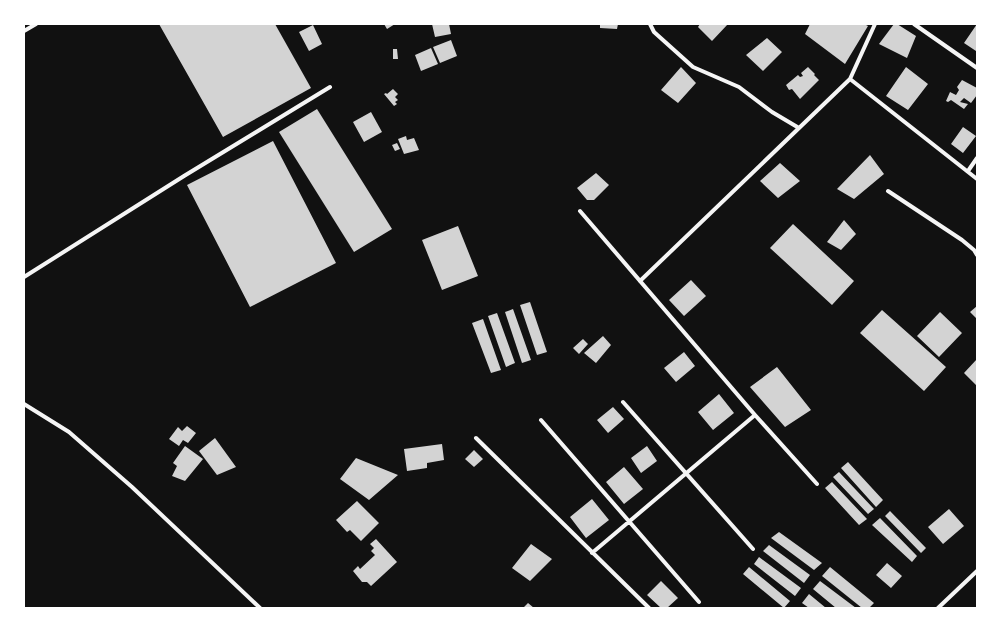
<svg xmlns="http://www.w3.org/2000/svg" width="1001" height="632" viewBox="0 0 1001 632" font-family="Inter,sans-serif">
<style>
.building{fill:#d3d3d3}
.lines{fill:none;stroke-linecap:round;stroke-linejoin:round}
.minor{stroke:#f5f5f5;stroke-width:4}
</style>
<rect width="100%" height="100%" fill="#111"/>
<path class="building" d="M159 24H275L311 88 223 137Z
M384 24H395L387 29Z
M432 24H449L451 34 435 37Z
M600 24H618L617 29 600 28Z
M700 24H728L712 41 698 27Z
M810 24H864L868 26 845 64 805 34Z
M894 24H897L916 36 907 58 879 44Z
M977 24V49L976 51 964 43Z
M313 25 322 44 309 51 299 32Z
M767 38 782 52 763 71 746 55Z
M451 40 457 56 440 63 433 47Z
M431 48 438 64 421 71 415 55Z
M393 49H397L398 59H393Z
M681 67 696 83 678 103 661 90Z
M808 67 815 74 814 75 819 80 800 99 792 89 789 90 786 85 798 75 800 77 803 76 801 73Z
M906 67 928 84 908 110 886 96Z
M962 80 977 88V95L971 103 964 98 960 102 968 104 964 109 951 100 948 102 946 101 950 92 956 95 959 90 957 87Z
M393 89 398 94 395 97 398 100 395 102 397 104 394 106 384 94 386 93 387 94Z
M317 109 392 229 354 252 279 132Z
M371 112 382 132 364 142 353 122Z
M963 127 976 136 963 153 951 144Z
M406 136 407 140 414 138 419 150 404 154 398 139Z
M273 141 336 263 250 307 187 185Z
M397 143 400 149 395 151 392 145Z
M870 155 884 174 854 199 837 189Z
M780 163 800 181 778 198 760 181Z
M596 173 609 185 594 200H587L577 188Z
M844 220 856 234 841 250 827 242Z
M793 224 854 281 832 305 770 248Z
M458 226 478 276 442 290 422 240Z
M691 280 706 296 684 316 669 300Z
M530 302 547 352 537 355 520 305Z
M977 306V319L970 312Z
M513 309 531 360 522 363 505 312Z
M882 310 946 367 924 391 860 333Z
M940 312 962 333 939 357 917 336Z
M497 313 515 363 506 367 488 316Z
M483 319 501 370 491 373 472 323Z
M603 336 611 345 596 363 584 353Z
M583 339 588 344 579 354 573 348Z
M684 352 695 366 676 382 664 368Z
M977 359V386L964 373Z
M777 367 811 410 785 427 750 387Z
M719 394 734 413 713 430 698 412Z
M613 407 624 419 608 433 597 420Z
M187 426 196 433 188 443 183 440 179 446 169 439 178 427 182 431Z
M215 438 236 467 217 475 199 451Z
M442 444 444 460 427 463V468L407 471 404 449Z
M185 446 203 459 185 481 172 476 177 466 173 463Z
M647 446 657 461 641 473 631 458Z
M474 450 483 459 474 467 465 459Z
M356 458 398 475 369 500 340 479Z
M848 462 883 500 876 507 841 468Z
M624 467 643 489 624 504 606 482Z
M839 472 874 509 868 514 833 477Z
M832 482 867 519 859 525 825 488Z
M592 499 609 520 586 538 570 517Z
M357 501 379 523 361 541 350 530 347 532 336 520Z
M949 509 964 526 943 544 928 527Z
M890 511 926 548 921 553 885 516Z
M880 518 917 556 912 562 872 525Z
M779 532 822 563 814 570 771 538Z
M376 539 397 562 371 586 367 582H362L353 571 358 566 360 569 375 555 371 551 374 548 370 544Z
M531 544 552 559 530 581 512 568Z
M769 545 810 575 804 583 763 551Z
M759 557 801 588 795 596 754 564Z
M887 563 902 576 891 588 876 575Z
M749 567 790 601 784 608 743 574Z
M830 567 874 603 869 608H862L822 576Z
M661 581 678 598 667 608H661L647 595Z
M820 581 856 608H836L813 589Z
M809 594 826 608H809L802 603Z
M528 603 534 608H523Z"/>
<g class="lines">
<path class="minor" d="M650 24 654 32 693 67 739 87 772 112 799 128
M914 24 977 68
M24 31 36 24
M850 79 977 179
M968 171 977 158
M888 191 962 240 974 250 977 255
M580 211 755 415 817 484
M24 277 184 176 330 87
M640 281 850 79 875 24
M623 402 753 549
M24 404 69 432 132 487 260 608
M541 420 699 602
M476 438 649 608
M592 553 755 415
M938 608 977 571"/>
</g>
<rect width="1001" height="632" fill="none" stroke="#ffffff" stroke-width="50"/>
</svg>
